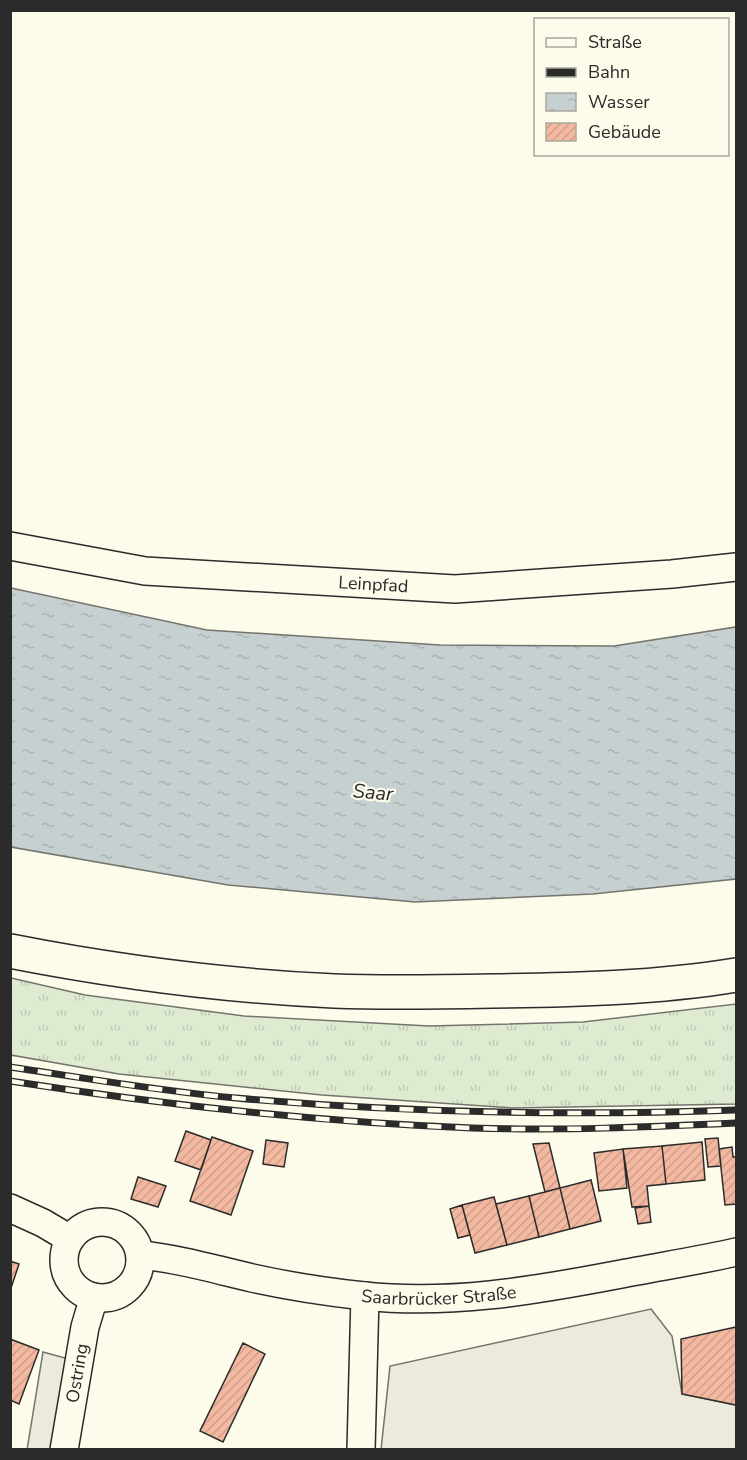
<svg xmlns="http://www.w3.org/2000/svg" width="747" height="1460" viewBox="0 0 747 1460" font-family="'Nunito Sans',sans-serif">
<style>
.grass{fill:url(#grass-tufts);stroke:#74746e;stroke-width:1.5}
.parking{fill:#eceadb;stroke:#74746e;stroke-width:1.5}
.water{fill:url(#water-ripples);stroke:#74746e;stroke-width:1.5}
.building{fill:url(#building-hatch);stroke:#2b2b2b;stroke-width:1.5}
.lines{fill:none;stroke-linecap:round;stroke-linejoin:round}
.minor-casing{stroke:#2b2b2b;stroke-width:30}
.major-casing{stroke:#2b2b2b;stroke-width:36}
.minor{stroke:#fdfbea;stroke-width:27}
.major{stroke:#fdfbea;stroke-width:33}
.rail-casing{stroke:#2b2b2b;stroke-width:7}
.rail{stroke:#fdfbea;stroke-width:4.5;stroke-dasharray:14;stroke-linecap:butt}
.labels{text-anchor:middle;stroke-width:4.5;stroke-linejoin:round;paint-order:stroke}
.street-label{font-size:18px;fill:#2b2b2b;stroke:#fdfbea}
.water-label{font-size:20px;font-style:italic;fill:#2b2b2b;stroke:#fdfbea}
</style>
<defs>
<pattern id="grass-tufts" width="24" height="20" patternUnits="userSpaceOnUse" patternTransform="scale(1.5)"><rect width="24" height="20" fill="#deebd1"/><path d="M3 7l-1-3M5 7V3M7 7l1-3M15 17l-1-3M17 17v-4M19 17l1-3" fill="none" stroke="#bfcab4"/></pattern>
<pattern id="water-ripples" width="26" height="14" patternUnits="userSpaceOnUse" patternTransform="scale(1.5)"><rect width="26" height="14" fill="#c7d0d0"/><path d="M2 4q2-2 4 0t4 0M15 11q2-2 4 0t4 0" fill="none" stroke="#abb3b3"/></pattern>
<pattern id="building-hatch" width="6" height="6" patternUnits="userSpaceOnUse" patternTransform="scale(1.5)"><rect width="6" height="6" fill="#f2b8a0"/><path d="M-1 1l2-2M0 6l6-6M5 7l2-2" fill="none" stroke="#d09e8a"/></pattern>
</defs>
<rect width="100%" height="100%" fill="#fdfbea"/>
<path class="grass" d="M11 978 85 995 244 1016 429 1026 583 1022 736 1004V1104L512 1108 425 1102 322 1095 119 1074 11 1055Z"/>
<path class="parking" d="M651 1309 672 1336 682 1394 736 1405V1449L381 1450 390 1366Z
M43 1352 76 1361 60 1449 27 1450Z"/>
<path class="water" d="M11 588 207 630 440 645 614 646 736 627V879L593 894 415 902 228 885 11 847Z"/>
<path class="building" d="M186 1131 211 1140 201 1170 175 1161Z
M212 1137 253 1151 231 1215 190 1201Z
M718 1138 721 1166 708 1167 705 1139Z
M266 1140 288 1143 284 1167 263 1164Z
M702 1142 705 1180 666 1184 662 1146Z
M549 1143 560 1188 545 1192 533 1144Z
M662 1146 666 1184 647 1186 649 1206 632 1207 623 1149Z
M732 1147 733 1157H736V1204L725 1205 719 1149Z
M623 1149 627 1188 599 1191 594 1153Z
M138 1177 166 1186 158 1207 131 1199Z
M591 1180 601 1221 570 1229 560 1188Z
M560 1188 570 1229 539 1237 529 1196Z
M529 1196 539 1237 507 1245 496 1204Z
M494 1197 507 1245 475 1253 462 1205Z
M462 1205 470 1235 458 1238 450 1209Z
M649 1206 651 1222 638 1224 635 1208Z
M10 1261 19 1264 10 1291Z
M736 1327V1405L682 1394 681 1339Z
M10 1339 39 1350 19 1404 10 1400Z
M243 1343 265 1354 223 1442 200 1431Z"/>
<g class="lines">
<defs>
<g id="minor">
<path id="s1" d="M10 546 145 571 455 589 672 574 736 567"/>
<path d="M10 1208 43 1223 70 1239"/>
<circle cx="102" cy="1260" r="38"/>
<path id="s2" d="M141 1255C179 1259 214 1269 252 1278 288 1286 327 1292 364 1296 449 1305 532 1291 616 1275 656 1267 697 1261 736 1252"/>
<path id="s3" d="M64 1450 85 1327 94 1297"/>
<path d="M361 1450 365 1296"/>
</g>
<path id="major" d="M10 951C117 972 226 986 334 991 387 993 440 992 493 991 572 990 658 988 736 975"/>
</defs>
<use href="#minor" class="minor-casing"/>
<use href="#major" class="major-casing"/>
<use href="#minor" class="minor"/>
<use href="#major" class="major"/>
<defs>
<path id="rail" d="M10 1067C85 1078 160 1091 236 1098 403 1113 569 1116 736 1110
M10 1081C164 1105 318 1122 472 1128 560 1131 649 1127 736 1123"/>
</defs>
<use href="#rail" class="rail-casing"/>
<use href="#rail" class="rail"/>
</g>
<g class="labels">
<g class="street-label">
<text dy="6" stroke="none"><textPath href="#s1" startOffset="366">Leinpfad</textPath></text>
<text dy="6" stroke="none"><textPath href="#s2" startOffset="302">Saarbrücker Straße</textPath></text>
<text dy="6" stroke="none"><textPath href="#s3" startOffset="78">Ostring</textPath></text>
</g>
<g class="water-label">
<text transform="translate(373 792) rotate(5)" y="7">Saar</text>
</g>
</g>
<rect width="747" height="1460" fill="none" stroke="#2b2b2b" stroke-width="24"/>
<rect x="534" y="18" width="195" height="138" fill="#fdfbea" stroke="#a9a89e" stroke-width="1.5"/>
<rect x="546" y="38" width="30" height="9" fill="#fdfbea" stroke="#a9a89e" stroke-width="1.5"/>
<text x="588" y="48" font-size="18" fill="#2b2b2b">Straße</text>
<rect x="546" y="68" width="30" height="9" fill="#2b2b2b" stroke="#a9a89e" stroke-width="1.5"/>
<text x="588" y="78" font-size="18" fill="#2b2b2b">Bahn</text>
<rect x="546" y="93" width="30" height="18" fill="url(#water-ripples)" stroke="#a9a89e" stroke-width="1.5"/>
<text x="588" y="108" font-size="18" fill="#2b2b2b">Wasser</text>
<rect x="546" y="123" width="30" height="18" fill="url(#building-hatch)" stroke="#a9a89e" stroke-width="1.5"/>
<text x="588" y="138" font-size="18" fill="#2b2b2b">Gebäude</text>
</svg>
